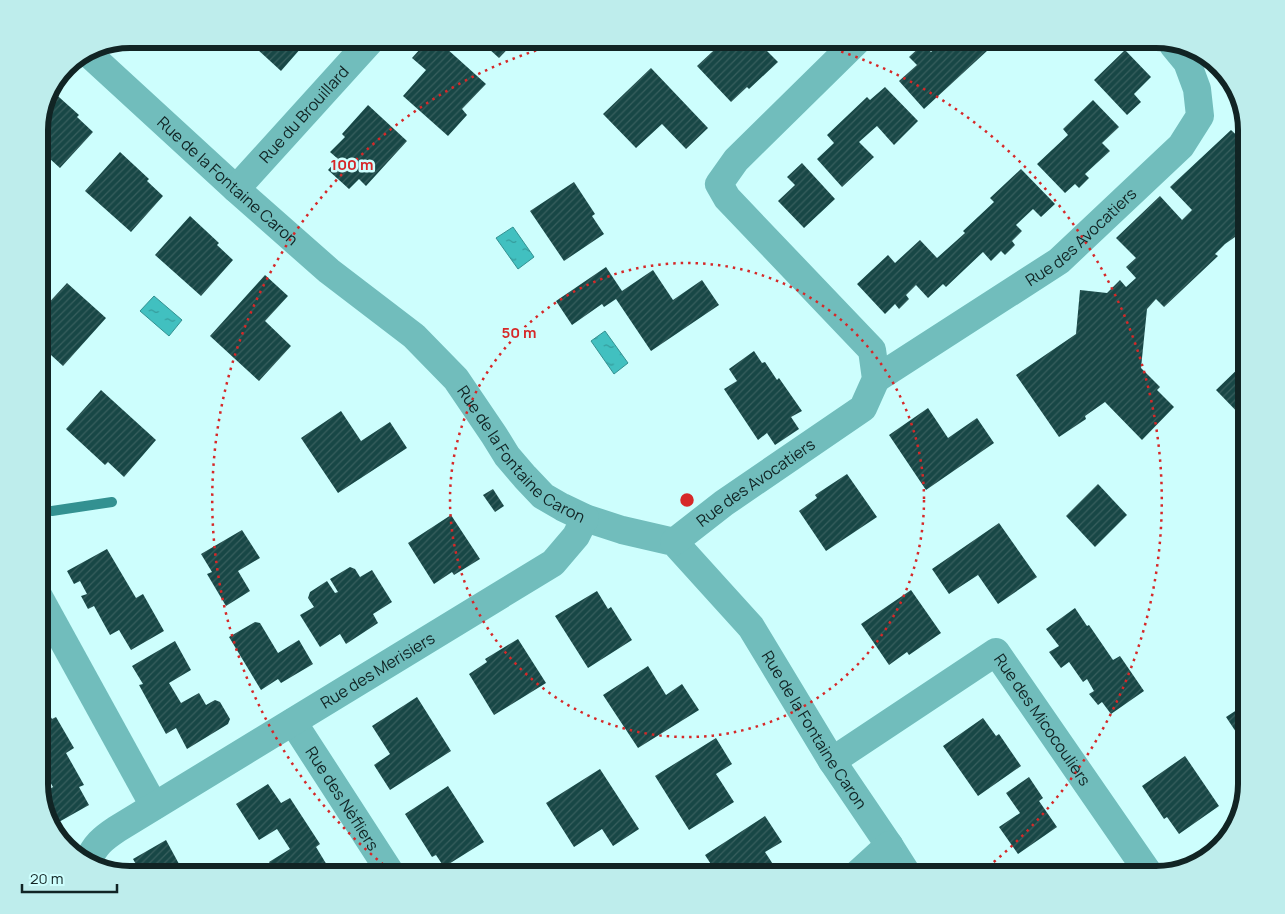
<svg xmlns="http://www.w3.org/2000/svg" width="1285" height="914" viewBox="0 0 1285 914" font-family="Manrope,sans-serif">
<style>
.water{fill:url(#water-ripples);stroke:#339191}
.lines{fill:none;stroke-linecap:round;stroke-linejoin:round}
.stream{stroke:#339191;stroke-width:10}
.building{fill:url(#building-hatch)}
.street{stroke:#71bdbc;stroke-width:28}
.ring{fill:none;stroke:#d62828;stroke-width:2.5;stroke-dasharray:2.5 5}
.labels{text-anchor:middle;stroke-width:5;stroke-linejoin:round;paint-order:stroke}
.street-label{font-size:16px;fill:#112424;stroke:#cdfefd}
.rim{fill:none;stroke:#112424;stroke-width:6}
.centre{fill:#d62828;stroke:#cdfefd;stroke-width:2.5}
.ring-label{font-size:15px;text-anchor:middle;font-weight:bold;fill:#d62828;stroke:#cdfefd;stroke-width:5;stroke-linejoin:round;paint-order:stroke}
</style>
<defs>
<pattern id="water-ripples" width="26" height="14" patternUnits="userSpaceOnUse" patternTransform="scale(1.25)"><rect width="26" height="14" fill="#41c0c0"/><path d="M2 4q2-2 4 0t4 0M15 11q2-2 4 0t4 0" fill="none" stroke="#359c9c"/></pattern>
<pattern id="building-hatch" width="6" height="6" patternUnits="userSpaceOnUse" patternTransform="scale(1.25)"><rect width="6" height="6" fill="#184746"/><path d="M-1 1l2-2M0 6l6-6M5 7l2-2" fill="none" stroke="#385f5e"/></pattern>
</defs>
<rect width="100%" height="100%" fill="#cdfefd"/>
<g class="water">
<polygon points="513,227 534,257 518,269 496,238"/>
<polygon points="154,296 182,320 169,336 140,311"/>
<polygon points="605,331 628,363 614,374 591,341"/>
</g>
<g class="lines">
<polyline class="stream" points="52,511 112,502"/>
</g>
<g class="building">
<polygon points="246,39 307,39 308,40 281,71"/>
<polygon points="429,39 436,39 486,84 462,109 467,115 448,136 403,96 426,70 412,58"/>
<polygon points="478,39 517,39 499,58"/>
<polygon points="726,39 755,39 778,62 749,89 747,87 731,102 697,66"/>
<polygon points="944,39 977,39 988,50 924,109 899,81 917,65 909,57 923,44 931,52"/>
<polygon points="1125,50 1151,77 1134,94 1141,102 1127,115 1094,80"/>
<polygon points="651,68 708,128 686,149 662,124 636,148 603,114"/>
<polygon points="885,87 918,121 894,145 877,126 859,142 874,157 842,187 817,159 834,143 827,135 867,97 870,100"/>
<polygon points="50,89 79,115 77,117 93,132 60,168 39,149 39,123 47,92"/>
<polygon points="1093,100 1119,127 1102,143 1110,151 1085,174 1089,178 1079,188 1075,184 1065,193 1037,164 1068,135 1063,129"/>
<polygon points="368,105 407,141 366,186 359,179 349,189 328,170 338,159 330,152 345,137 342,134"/>
<polygon points="1231,130 1246,144 1246,254 1235,237 1225,244 1215,254 1218,256 1164,307 1156,299 1147,309 1141,368 1160,387 1157,390 1174,407 1142,440 1105,402 1085,416 1086,419 1059,437 1016,375 1076,334 1080,290 1107,293 1120,280 1126,287 1136,278 1126,267 1136,258 1116,238 1160,196 1182,220 1192,210 1170,187"/>
<polygon points="120,152 149,179 147,181 163,196 131,232 85,191"/>
<polygon points="802,163 835,199 804,228 778,201 795,185 787,177"/>
<polygon points="1021,169 1055,204 1041,217 1033,209 1016,225 1022,231 1012,241 1015,245 1005,255 1001,251 991,261 983,252 946,287 943,284 928,298 916,285 906,295 909,299 899,309 895,304 885,314 857,284 888,255 895,263 920,240 937,258 965,233 963,231 994,202 990,198"/>
<polygon points="574,182 595,214 592,216 604,234 564,261 530,211"/>
<polygon points="190,216 219,243 217,245 233,260 201,296 155,255"/>
<polygon points="606,267 622,291 653,270 673,300 702,280 719,305 651,351 616,299 604,307 602,304 572,325 556,301"/>
<polygon points="265,275 288,296 265,321 291,346 259,381 210,336"/>
<polygon points="67,283 106,318 63,366 39,344 39,304 44,308"/>
<polygon points="754,351 762,363 765,362 777,380 779,378 802,411 791,417 799,429 775,445 767,433 758,440 724,389 737,381 729,369"/>
<polygon points="1246,361 1246,421 1216,390"/>
<polygon points="39,386 48,394 39,404"/>
<polygon points="101,390 156,440 124,477 108,462 105,465 66,429"/>
<polygon points="928,408 948,438 977,418 994,443 926,490 889,435"/>
<polygon points="341,411 361,441 390,422 407,448 338,493 301,438"/>
<polygon points="847,474 877,517 826,551 799,511 817,498 815,495"/>
<polygon points="1098,484 1127,515 1095,547 1066,516"/>
<polygon points="493,489 504,506 495,512 483,495"/>
<polygon points="451,515 480,559 454,575 452,572 434,584 408,543"/>
<polygon points="999,523 1037,577 998,604 978,575 949,594 932,569"/>
<polygon points="242,530 260,558 238,571 250,591 226,606 207,574 212,572 201,554"/>
<polygon points="107,549 136,598 143,594 164,631 131,650 119,630 110,635 94,606 88,609 81,596 87,594 80,581 74,584 67,571"/>
<polygon points="350,567 355,569 360,577 372,570 392,602 373,614 378,623 346,644 340,634 320,647 300,615 314,607 308,598 310,592 327,581 335,593 338,592 330,579"/>
<polygon points="911,590 941,633 909,655 907,652 889,665 861,624"/>
<polygon points="597,591 608,609 611,607 632,640 588,668 555,616"/>
<polygon points="1075,608 1087,626 1089,625 1113,660 1120,656 1144,691 1111,714 1102,702 1098,705 1089,694 1094,691 1087,679 1083,682 1069,662 1061,668 1049,652 1059,646 1046,629"/>
<polygon points="255,622 260,623 278,653 299,640 313,664 281,683 278,679 261,690 229,637"/>
<polygon points="518,639 546,683 494,715 469,674 487,662 485,659"/>
<polygon points="175,641 191,670 169,683 181,703 199,693 206,705 215,700 220,702 230,719 228,724 187,749 176,728 166,734 139,685 143,684 132,666"/>
<polygon points="648,666 666,695 682,684 699,710 638,748 603,695"/>
<polygon points="417,697 451,751 390,790 374,765 390,754 372,726"/>
<polygon points="41,701 52,719 56,717 74,748 66,753 84,785 79,787 89,805 50,827 48,825 40,795 53,787 41,766 50,761 39,743 39,702"/>
<polygon points="1246,704 1246,747 1226,717"/>
<polygon points="983,718 996,736 999,734 1021,766 978,796 943,746"/>
<polygon points="716,738 732,764 716,774 734,802 689,830 655,776"/>
<polygon points="1185,756 1219,806 1179,834 1167,817 1164,819 1142,786"/>
<polygon points="600,769 639,829 613,846 602,829 574,847 546,803"/>
<polygon points="1029,777 1043,798 1039,801 1057,827 1018,854 999,827 1020,813 1006,793"/>
<polygon points="268,784 281,803 290,798 320,844 316,847 333,875 277,875 269,862 290,849 277,829 259,840 236,804"/>
<polygon points="448,786 484,842 444,867 436,855 432,857 405,814"/>
<polygon points="765,816 782,842 765,852 780,875 718,875 705,855"/>
<polygon points="166,840 185,875 142,875 133,859"/>
</g>
<g class="lines">
<g class="street">
<path id="s1" d="M89,54L236,189L329,271L414,336L456,379L494,435L507,456L525,477L543,496L562,507L585,518L622,530L674,542L751,627L832,761L889,845L908,875"/>
<path id="s2" d="M236,189L372,39"/>
<path id="s3" d="M876,379L1059,261L1181,146L1200,116L1197,89L1187,62L1173,45"/>
<path id="s4" d="M674,542L724,503L863,408L876,379L872,350L727,198L719,184L736,160L859,39"/>
<polyline points="39,597 154,806"/>
<path id="s5" d="M293,722L392,875"/>
<path id="s6" d="M832,761L996,652L1150,875"/>
<path id="s7" d="M88,861C95,845 102,839 117,829L553,563L576,536L585,518"/>
<polyline points="856,875 889,845"/>
</g>
</g>
<g class="ring">
<circle cx="687" cy="500" r="237"/>
<path d="M395 874A474 474 0 0 1 576 39M798 39A474 474 0 0 1 979 874"/>
</g>
<g class="labels">
<g class="street-label">
<text dy="6" stroke="none"><textPath href="#s2" startOffset="101">Rue du Brouillard</textPath></text>
<text dy="6" stroke="none"><textPath href="#s1" startOffset="188">Rue de la Fontaine Caron</textPath></text>
<text dy="6" stroke="none"><textPath href="#s3" startOffset="250">Rue des Avocatiers</textPath></text>
<text dy="6" stroke="none"><textPath href="#s1" startOffset="592">Rue de la Fontaine Caron</textPath></text>
<text dy="6" stroke="none"><textPath href="#s4" startOffset="101">Rue des Avocatiers</textPath></text>
<text dy="6" stroke="none"><textPath href="#s7" startOffset="349">Rue des Merisiers</textPath></text>
<text dy="6" stroke="none"><textPath href="#s6" startOffset="279">Rue des Micocouliers</textPath></text>
<text dy="6" stroke="none"><textPath href="#s1" startOffset="1012">Rue de la Fontaine Caron</textPath></text>
<text dy="6" stroke="none"><textPath href="#s5" startOffset="91">Rue des Nèfliers</textPath></text>
</g>
</g>
<path d="M0 0H1285V914H0ZM130 48H1156A82 82 0 0 1 1238 130V784A82 82 0 0 1 1156 866H130A82 82 0 0 1 48 784V130A82 82 0 0 1 130 48Z" fill="#beedec" fill-rule="evenodd"/>
<path class="rim" d="M130 48H1156A82 82 0 0 1 1238 130V784A82 82 0 0 1 1156 866H130A82 82 0 0 1 48 784V130A82 82 0 0 1 130 48Z"/>
<circle cx="687" cy="500" r="8" class="centre"/>
<g class="ring-label">
<text x="352" y="170">100 m</text>
<text x="519" y="338">50 m</text>
</g>
<path d="M22 884v8h95v-8" fill="none" stroke="#112424" stroke-width="2.5"/>
<text x="30" y="884" font-size="15" fill="#112424" stroke="#cdfefd" stroke-width="4" paint-order="stroke">20 m</text>
</svg>
